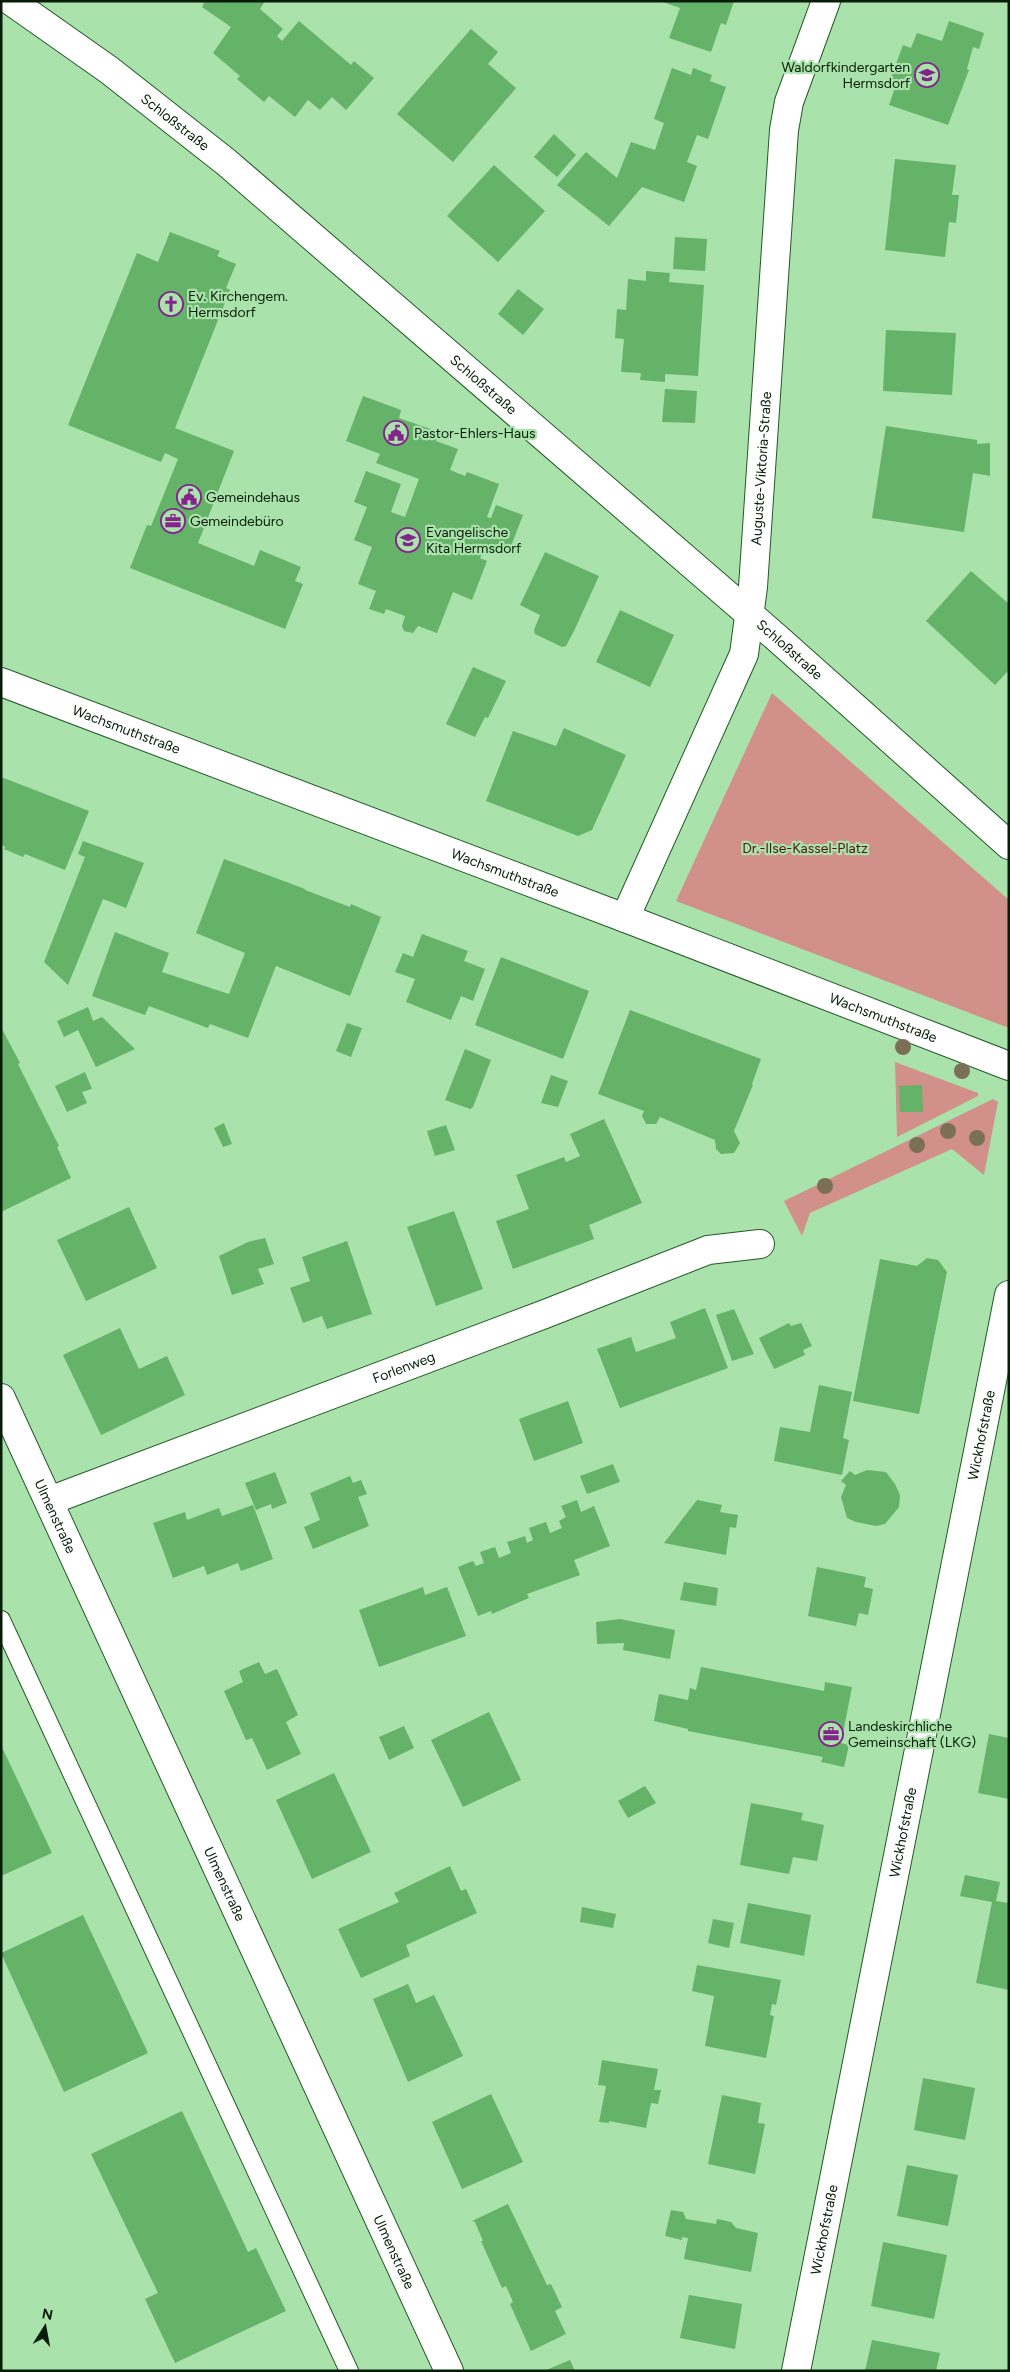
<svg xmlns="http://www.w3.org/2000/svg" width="1010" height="2372" viewBox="0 0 1010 2372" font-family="Figtree,sans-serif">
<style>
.green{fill:#d2908a}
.building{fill:#65b269}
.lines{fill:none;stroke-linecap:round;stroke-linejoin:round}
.lane-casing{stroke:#245928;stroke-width:20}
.street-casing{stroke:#245928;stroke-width:30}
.lane{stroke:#fff;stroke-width:18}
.street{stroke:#fff;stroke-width:28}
.tree{fill:#7b7057}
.labels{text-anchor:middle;stroke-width:4.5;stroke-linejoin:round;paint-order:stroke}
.poi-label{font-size:14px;fill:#071d08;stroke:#aae2ab;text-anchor:start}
.street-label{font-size:14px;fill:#071d08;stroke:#aae2ab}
.park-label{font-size:14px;fill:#541313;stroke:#aae2ab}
</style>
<rect width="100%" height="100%" fill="#aae2ab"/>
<g class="green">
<polygon points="772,693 1009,900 1009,1028 676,901"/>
<polygon points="895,1062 978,1093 978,1096 897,1137"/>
<polygon points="993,1099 998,1102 984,1175 952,1149 810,1213 802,1236 784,1201"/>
</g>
<g class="building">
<polygon points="202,1 265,1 260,9 283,29 277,36 282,41 299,21 351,65 354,61 374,78 346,110 332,97 320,110 308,100 295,117 269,96 264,102 237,79 240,76 213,53 231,27 202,7 204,3"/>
<polygon points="660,1 734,1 726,25 721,23 711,52 669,38 680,8"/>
<polygon points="949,21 984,33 979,49 973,47 967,69 969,70 948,125 889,105 895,88 888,86 903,45 911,48 917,33 942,41"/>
<polygon points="471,29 498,52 488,64 516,88 453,162 397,114"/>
<polygon points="672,68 691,75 693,68 712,75 710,81 726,87 708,139 697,135 687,162 697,166 684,202 642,187 609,226 557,185 586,152 617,178 631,142 655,150 664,123 654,119"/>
<polygon points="554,134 576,155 557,177 534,157"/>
<polygon points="895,159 956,165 952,195 959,195 956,223 949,222 945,257 885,250"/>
<polygon points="494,165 545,211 498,262 447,216"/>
<polygon points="170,232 220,251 217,256 236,264 226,288 230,290 175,428 234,451 198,543 254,566 260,550 301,567 295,581 303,584 285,629 130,568 147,525 151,526 178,459 165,453 161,462 68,425 137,253 158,262"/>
<polygon points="675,237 707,239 705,271 673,269"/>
<polygon points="646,271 670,273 669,282 704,285 698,376 665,374 665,382 640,380 641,373 621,372 624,339 615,338 617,309 626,310 628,279 646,281"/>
<polygon points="518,289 544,309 523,335 498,314"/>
<polygon points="886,330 956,333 952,395 883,391"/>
<polygon points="665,389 697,391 695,423 662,422"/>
<polygon points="363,396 401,410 399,418 439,432 436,441 458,449 450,470 465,476 467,472 499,484 487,517 491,518 496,505 523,515 508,554 485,546 480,558 487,561 472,600 453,592 437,633 418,626 413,633 404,631 402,626 405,616 386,609 384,614 369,609 376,591 358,584 372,547 354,540 367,507 354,502 366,471 401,484 391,512 405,517 419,479 376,463 380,454 346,441"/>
<polygon points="886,426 977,440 977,444 990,443 990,476 973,473 964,532 872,518"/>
<polygon points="545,552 599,576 574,631 566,646 562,647 535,634 534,630 540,615 520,605"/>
<polygon points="971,571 1009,604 1009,670 995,685 926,621"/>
<polygon points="620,610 674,635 650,687 596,662"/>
<polygon points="473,667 506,681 488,718 485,717 475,737 446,724"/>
<polygon points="564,728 626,755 592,830 578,836 486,801 513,731 556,746"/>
<polygon points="1,777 89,811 65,870 25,854 23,857 4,849 5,846 1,845"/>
<polygon points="83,841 144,863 126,908 103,899 68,985 44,962 85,857 78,854"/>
<polygon points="224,859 305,889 305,890 350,907 351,904 381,917 350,996 276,966 248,1038 210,1024 208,1028 149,1006 145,1015 92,996 115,932 169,953 162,972 229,994 245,953 196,933"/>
<polygon points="422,934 468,951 464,961 485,969 473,1001 461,996 451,1020 406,1002 415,979 395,972 403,953 413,957"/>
<polygon points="501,957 589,991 563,1059 475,1025"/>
<polygon points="88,1007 93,1021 102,1017 135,1049 96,1067 78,1030 64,1037 57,1021"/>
<polygon points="630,1010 761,1059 752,1084 753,1085 734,1131 740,1143 734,1153 721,1154 716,1149 715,1140 660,1117 656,1124 646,1124 642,1116 644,1111 598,1094"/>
<polygon points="347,1023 362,1028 351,1057 336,1051"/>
<polygon points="1,1027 20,1063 18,1064 59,1146 57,1147 71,1178 1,1212"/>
<polygon points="465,1049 491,1060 473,1107 470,1109 445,1100"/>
<polygon points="85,1072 92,1089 82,1092 87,1103 67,1112 55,1086"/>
<polygon points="551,1075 568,1081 558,1107 541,1103"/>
<polygon points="922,1085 923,1112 900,1112 899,1086"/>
<polygon points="604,1119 642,1203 589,1225 594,1239 513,1269 496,1221 529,1209 516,1175 564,1157 566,1162 580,1156 570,1134"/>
<polygon points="224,1123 232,1144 223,1147 214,1128"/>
<polygon points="446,1125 455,1150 435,1156 427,1131"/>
<polygon points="129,1207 157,1268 86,1301 57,1240"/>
<polygon points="454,1211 483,1289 436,1306 407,1227"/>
<polygon points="265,1238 274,1264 258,1269 264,1284 232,1295 219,1256 248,1242"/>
<polygon points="347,1241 372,1314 327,1329 322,1316 303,1323 290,1288 310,1281 302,1257"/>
<polygon points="927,1258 938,1260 947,1272 919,1414 853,1401 880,1259 917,1266"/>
<polygon points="705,1308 728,1368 620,1408 597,1349 631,1337 636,1352 676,1338 670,1322"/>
<polygon points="734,1309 754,1354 732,1361 716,1315"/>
<polygon points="789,1323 791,1326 801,1323 812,1346 803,1350 805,1355 774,1369 759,1338"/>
<polygon points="120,1328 139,1369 167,1356 185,1395 101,1435 63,1355"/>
<polygon points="819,1385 852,1392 843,1438 849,1440 842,1475 774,1461 780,1427 810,1432"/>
<polygon points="568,1401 583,1443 534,1461 519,1419"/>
<polygon points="613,1464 620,1482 587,1494 580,1476"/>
<polygon points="867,1470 886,1472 895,1484 900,1495 899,1507 885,1524 876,1526 856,1522 847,1518 841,1497 846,1485 841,1481 850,1471 855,1475"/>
<polygon points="275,1472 287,1503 272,1509 271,1504 256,1510 245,1483"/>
<polygon points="350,1476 353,1483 361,1480 367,1494 358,1497 369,1526 313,1549 304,1527 320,1520 310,1493"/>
<polygon points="577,1500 581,1512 594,1506 610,1546 574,1560 580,1575 527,1594 529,1598 492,1614 491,1611 478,1616 458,1567 473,1561 476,1566 484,1563 480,1552 495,1547 499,1558 511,1553 507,1542 525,1536 527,1543 533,1540 529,1528 546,1522 550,1533 562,1528 559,1521 566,1517 561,1506"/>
<polygon points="697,1500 722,1505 720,1512 738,1515 736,1528 730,1527 726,1555 664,1543"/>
<polygon points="253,1505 273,1559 241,1571 238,1563 207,1575 204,1566 173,1578 153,1523 185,1512 187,1520 219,1508 222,1516"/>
<polygon points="817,1567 866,1577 864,1587 873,1589 868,1615 859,1613 856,1626 808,1616"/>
<polygon points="684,1582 718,1588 716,1606 680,1600"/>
<polygon points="423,1587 425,1595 447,1587 466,1636 379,1667 359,1610"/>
<polygon points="620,1619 675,1630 670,1659 623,1650 624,1643 597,1644 596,1622"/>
<polygon points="259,1662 265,1674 277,1669 298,1715 286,1722 301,1754 267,1770 252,1738 246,1740 224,1691 243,1682 239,1671"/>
<polygon points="701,1667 824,1691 825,1682 852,1687 841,1743 849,1745 844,1767 821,1762 823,1757 688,1731 688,1729 654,1721 659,1694 688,1700 690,1688 696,1690"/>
<polygon points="489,1712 521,1780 463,1807 431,1740"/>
<polygon points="404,1726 414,1748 389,1760 379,1737"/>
<polygon points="989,1734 1009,1738 1009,1799 978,1793"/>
<polygon points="1,1745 52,1853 1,1876"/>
<polygon points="334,1773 371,1852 312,1879 276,1800"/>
<polygon points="645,1786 656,1803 628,1818 618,1801"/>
<polygon points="751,1803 803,1813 801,1820 824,1825 817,1861 793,1857 789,1874 740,1865"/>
<polygon points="450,1866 461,1891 466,1889 477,1913 406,1945 410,1956 361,1978 338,1929 399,1902 394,1893"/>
<polygon points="965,1875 1000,1882 996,1901 1009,1903 1009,1990 976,1983 992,1902 960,1896"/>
<polygon points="748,1903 811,1915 804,1956 740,1943"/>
<polygon points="582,1907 616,1914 613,1928 580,1922"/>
<polygon points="83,1915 148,2053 64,2092 1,1953"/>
<polygon points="713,1919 734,1923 729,1948 708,1943"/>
<polygon points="697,1965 781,1980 776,2005 772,2004 770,2015 774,2016 766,2058 705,2046 714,1996 692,1991"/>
<polygon points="408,1984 416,2003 434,1995 463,2056 408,2082 373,1999"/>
<polygon points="602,2060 658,2069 654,2090 661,2090 658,2104 651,2103 646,2128 609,2121 609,2123 599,2122 606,2086 598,2085"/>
<polygon points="923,2078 975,2088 965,2140 914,2130"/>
<polygon points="491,2094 523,2162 462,2189 432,2122"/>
<polygon points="722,2095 761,2103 758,2123 765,2124 755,2174 708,2164"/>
<polygon points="182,2111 248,2252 256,2248 286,2311 175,2363 145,2299 158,2293 91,2154"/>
<polygon points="907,2165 958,2175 948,2226 897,2216"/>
<polygon points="508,2204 547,2285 551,2284 562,2307 555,2311 566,2334 531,2351 510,2304 513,2302 506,2286 502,2288 481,2241 483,2241 475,2222 472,2221"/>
<polygon points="671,2210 683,2212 686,2219 716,2224 717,2219 731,2222 736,2228 758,2233 751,2272 684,2259 688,2238 682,2237 682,2240 665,2236"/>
<polygon points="883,2242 947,2255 934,2319 871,2306"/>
<polygon points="689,2295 742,2304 735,2349 680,2338"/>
<polygon points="872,2340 940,2353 936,2371 865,2371"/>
<polygon points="570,2360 575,2371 544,2371"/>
</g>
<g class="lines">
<defs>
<polyline id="lane" points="1,1620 349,2371"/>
<g id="street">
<path id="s1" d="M11,1L109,70L226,162L777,638L1009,845"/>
<path id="s2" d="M1,682L625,918L1009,1066"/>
<path id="s3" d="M625,918L744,654L753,587L784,130L789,102L826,1"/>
<path id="s4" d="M1,1398L449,2371"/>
<path id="s5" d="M49,1501L545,1314L708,1250L760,1244"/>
<path id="s6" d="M796,2371L1009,1295"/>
</g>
</defs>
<use href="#lane" class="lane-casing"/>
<use href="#street" class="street-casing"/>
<use href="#lane" class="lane"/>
<use href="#street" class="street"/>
</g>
<g class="tree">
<circle cx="903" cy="1047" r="8"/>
<circle cx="962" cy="1071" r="8"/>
<circle cx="948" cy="1131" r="8"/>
<circle cx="977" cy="1138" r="8"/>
<circle cx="917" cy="1145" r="8"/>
<circle cx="825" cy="1186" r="8"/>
</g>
<defs>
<symbol id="school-ring" viewBox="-11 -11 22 22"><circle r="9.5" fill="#aae2ab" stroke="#85238c" stroke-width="1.5"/><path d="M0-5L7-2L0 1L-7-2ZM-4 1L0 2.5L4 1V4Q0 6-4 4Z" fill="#85238c"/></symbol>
<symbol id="church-ring" viewBox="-11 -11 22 22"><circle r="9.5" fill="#aae2ab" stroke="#85238c" stroke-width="1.5"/><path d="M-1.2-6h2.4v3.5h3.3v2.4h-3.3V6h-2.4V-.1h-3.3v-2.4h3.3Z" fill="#85238c"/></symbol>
<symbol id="civic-ring" viewBox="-11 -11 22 22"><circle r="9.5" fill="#aae2ab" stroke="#85238c" stroke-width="1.5"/><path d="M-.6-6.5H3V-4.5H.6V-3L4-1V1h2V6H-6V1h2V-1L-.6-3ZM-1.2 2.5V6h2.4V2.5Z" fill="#85238c"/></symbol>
<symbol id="office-ring" viewBox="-11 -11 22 22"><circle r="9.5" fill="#aae2ab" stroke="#85238c" stroke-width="1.5"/><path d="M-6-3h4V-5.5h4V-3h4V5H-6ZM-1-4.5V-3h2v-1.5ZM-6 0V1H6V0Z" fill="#85238c"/></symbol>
</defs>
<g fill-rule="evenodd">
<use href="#school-ring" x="913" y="61" width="28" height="28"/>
<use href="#church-ring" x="157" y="290" width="28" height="28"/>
<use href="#civic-ring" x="382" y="419" width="28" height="28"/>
<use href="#civic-ring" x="175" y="483" width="28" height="28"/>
<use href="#office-ring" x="159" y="507" width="28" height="28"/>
<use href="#school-ring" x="394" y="526" width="28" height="28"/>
<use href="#office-ring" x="817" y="1720" width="28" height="28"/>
</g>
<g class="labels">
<g class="poi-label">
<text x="910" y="72" text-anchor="end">Waldorfkindergarten<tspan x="910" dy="16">Hermsdorf</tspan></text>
<text x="188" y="301">Ev. Kirchengem.<tspan x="188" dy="16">Hermsdorf</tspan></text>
<text x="414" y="438">Pastor-Ehlers-Haus</text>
<text x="206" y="502">Gemeindehaus</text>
<text x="190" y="526">Gemeindebüro</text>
<text x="426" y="537">Evangelische<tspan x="426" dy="16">Kita Hermsdorf</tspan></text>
<text x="848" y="1731">Landeskirchliche<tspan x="848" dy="16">Gemeinschaft (LKG)</tspan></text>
</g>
<g class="street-label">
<text dy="5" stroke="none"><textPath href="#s1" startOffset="204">Schloßstraße</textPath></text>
<text dy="5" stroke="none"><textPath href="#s1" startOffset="609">Schloßstraße</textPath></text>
<text dy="5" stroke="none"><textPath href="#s3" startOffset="476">Auguste-Viktoria-Straße</textPath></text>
<text dy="5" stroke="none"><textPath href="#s1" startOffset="1014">Schloßstraße</textPath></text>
<text dy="5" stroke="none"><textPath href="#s2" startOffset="134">Wachsmuthstraße</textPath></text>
<text dy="5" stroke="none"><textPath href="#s2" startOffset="539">Wachsmuthstraße</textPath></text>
<text dy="5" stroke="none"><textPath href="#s2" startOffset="944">Wachsmuthstraße</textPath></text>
<text dy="5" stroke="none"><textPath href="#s5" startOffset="379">Forlenweg</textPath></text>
<text dy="5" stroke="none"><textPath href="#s6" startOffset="954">Wickhofstraße</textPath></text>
<text dy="5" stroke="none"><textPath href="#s4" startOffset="130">Ulmenstraße</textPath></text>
<text dy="5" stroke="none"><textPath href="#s6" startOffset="549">Wickhofstraße</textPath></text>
<text dy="5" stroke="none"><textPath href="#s4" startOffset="535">Ulmenstraße</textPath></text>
<text dy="5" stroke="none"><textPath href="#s6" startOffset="144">Wickhofstraße</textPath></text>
<text dy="5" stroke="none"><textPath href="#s4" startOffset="940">Ulmenstraße</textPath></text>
</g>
<g class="park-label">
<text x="805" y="853">Dr.-Ilse-Kassel-Platz</text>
</g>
</g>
<rect width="1010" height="2372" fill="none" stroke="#071d08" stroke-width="5"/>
<g transform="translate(45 2327) rotate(11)" stroke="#aae2ab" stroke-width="4" paint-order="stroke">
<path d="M0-4L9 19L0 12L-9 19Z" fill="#071d08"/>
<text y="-8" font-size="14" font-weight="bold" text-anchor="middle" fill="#071d08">N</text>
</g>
</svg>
